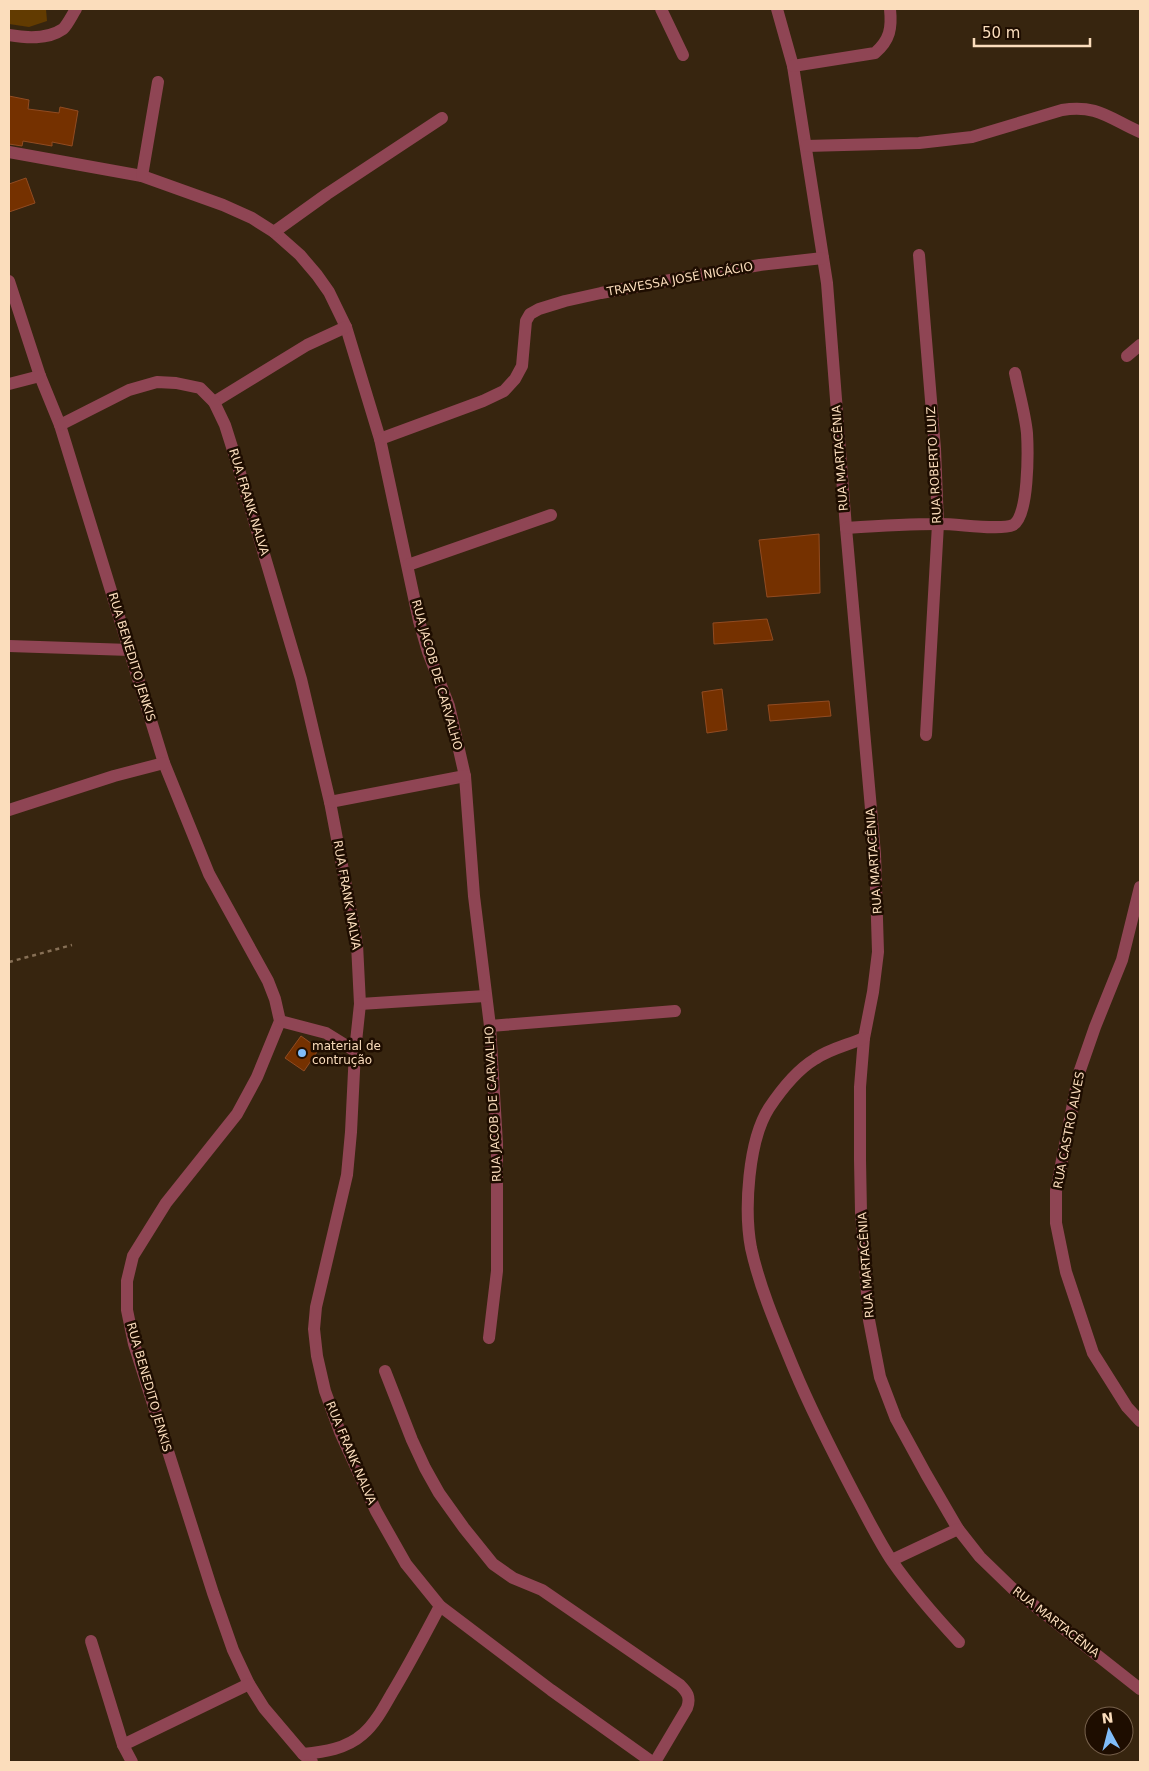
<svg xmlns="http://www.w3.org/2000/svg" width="1149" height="1771" viewBox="0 0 1149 1771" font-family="'DejaVu Sans',sans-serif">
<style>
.green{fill:#623b01}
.building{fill:#753100;stroke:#914b21}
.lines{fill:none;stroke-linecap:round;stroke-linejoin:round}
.path{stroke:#877056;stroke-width:2.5;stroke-dasharray:4 4;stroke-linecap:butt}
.minor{stroke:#8f4554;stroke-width:12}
.poi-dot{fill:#80bdfa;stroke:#1e0d00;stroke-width:2}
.labels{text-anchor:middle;stroke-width:5;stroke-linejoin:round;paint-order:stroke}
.street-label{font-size:12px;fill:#fbddbc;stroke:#1e0d00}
.poi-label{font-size:12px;fill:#fbddbc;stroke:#1e0d00;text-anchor:start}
</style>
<rect width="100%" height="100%" fill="#37250f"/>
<polygon class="green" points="9,9 46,9 47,21 29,27 9,24"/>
<g class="building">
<polygon points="9,96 29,100 28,109 59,113 60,107 78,111 72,146 52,142 52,146 23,141 22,146 9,144"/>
<polygon points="26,178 35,203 9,212 9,184"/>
<polygon points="819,534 820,593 767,597 759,540"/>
<polygon points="767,619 773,640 714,644 713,623"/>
<polygon points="722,689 727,730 707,733 702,692"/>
<polygon points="829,701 831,716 770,721 768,705"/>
<polygon points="301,1036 319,1049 304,1071 285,1058"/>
</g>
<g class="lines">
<polyline class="path" points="9,962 72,945"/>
<g class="minor">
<polyline points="661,9 683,55"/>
<polyline points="777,9 793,66 827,283 846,528 875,854 878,952 873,992 864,1038 860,1087 860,1160 861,1212 869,1320 880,1377 896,1419 926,1474 958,1529 980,1557 1012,1588 1140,1689"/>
<path d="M9,35C26,38 47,40 63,29C68,24 72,15 76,9"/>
<path d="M793,66L875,53C890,40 892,28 890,9"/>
<path d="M806,146L919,143L972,137L1062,110C1097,104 1110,119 1140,132"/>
<polyline points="9,152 142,176 223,205 252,218 274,232 300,255 317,275 329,292 346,327 380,439 419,621 428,652 449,706 465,776 474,896 490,1026 497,1144 497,1271 489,1338"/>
<polyline points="142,176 158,82"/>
<polyline points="274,232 327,194 442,118"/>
<polyline points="919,255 935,449 938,524 926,735"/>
<polyline points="9,281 40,376 60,425 164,763 209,874 268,981 275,999 280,1021 257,1077 237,1114 166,1203 133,1256 127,1281 127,1310 134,1344 213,1593 233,1650 249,1684 264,1708 303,1754 312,1762"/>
<polyline points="1127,356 1140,345"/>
<polyline points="9,384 40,376"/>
<polyline points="214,402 307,345 346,327"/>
<polyline points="60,425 129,390 157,382 176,383 200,388 214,402 225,425 237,463 301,679 330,802 357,944 360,1004 355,1051 351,1132 347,1175 316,1307 314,1329 317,1356 325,1391 340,1432 376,1511 406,1564 440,1606 551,1690 652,1762"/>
<polyline points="380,439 483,401 504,391 515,379 522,366 526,321 530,314 539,309 565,301 601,293 676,279 760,265 823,258"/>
<path d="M846,528C876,526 907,524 937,524C954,523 999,531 1013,525C1029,517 1028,450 1027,433C1025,413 1019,393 1015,373"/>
<polyline points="408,565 551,515"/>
<polyline points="9,646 130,650"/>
<polyline points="330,802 465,776"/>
<polyline points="9,810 114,776 164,763"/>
<polyline points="1140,887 1122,960 1095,1027 1079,1073 1056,1191 1056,1223 1066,1272 1093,1353 1127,1407 1140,1421"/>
<polyline points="360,1004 485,996"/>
<polyline points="280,1021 326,1033 355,1051"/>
<polyline points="490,1026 675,1011"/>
<path d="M864,1038C848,1045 829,1049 815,1059C797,1070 781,1090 769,1108C748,1141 744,1210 751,1248C760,1289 778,1330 794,1369C812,1412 833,1453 855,1495C867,1517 878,1540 892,1561C912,1590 935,1616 959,1642"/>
<path d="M385,1371L412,1440L425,1468L439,1493L464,1528L493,1564L513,1578L542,1590L680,1685C687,1692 691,1697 687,1708L655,1762"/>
<polyline points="892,1560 958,1529"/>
<polyline points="91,1641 123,1745 132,1762"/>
<polyline points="123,1745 249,1684"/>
<path d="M303,1754C324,1752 346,1749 363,1734C375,1724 384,1707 392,1693C409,1665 424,1636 440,1606"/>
</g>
</g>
<circle class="poi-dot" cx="302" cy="1053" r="5"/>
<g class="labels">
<g class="street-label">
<text transform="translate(680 279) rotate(-10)" y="4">TRAVESSA JOSÉ NICÁCIO</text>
<text transform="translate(840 458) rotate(-94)" y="4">RUA MARTACÊNIA</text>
<text transform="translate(934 465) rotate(-93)" y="4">RUA ROBERTO LUIZ</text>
<text transform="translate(249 502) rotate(73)" y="4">RUA FRANK NALVA</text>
<text transform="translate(132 657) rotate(73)" y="4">RUA BENEDITO JENKIS</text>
<text transform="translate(437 675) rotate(74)" y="4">RUA JACOB DE CARVALHO</text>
<text transform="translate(874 861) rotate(-94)" y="4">RUA MARTACÊNIA</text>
<text transform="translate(347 895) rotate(80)" y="4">RUA FRANK NALVA</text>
<text transform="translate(493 1104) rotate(-93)" y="4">RUA JACOB DE CARVALHO</text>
<text transform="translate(1069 1130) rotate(-79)" y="4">RUA CASTRO ALVES</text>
<text transform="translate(866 1265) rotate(-94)" y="4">RUA MARTACÊNIA</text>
<text transform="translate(149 1387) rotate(74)" y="4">RUA BENEDITO JENKIS</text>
<text transform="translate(351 1453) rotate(67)" y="4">RUA FRANK NALVA</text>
<text transform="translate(1056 1622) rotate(38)" y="4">RUA MARTACÊNIA</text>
</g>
<g class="poi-label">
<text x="312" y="1050">material de<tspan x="312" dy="14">contrução</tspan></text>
</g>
</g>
<rect width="1149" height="1771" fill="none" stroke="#fbddbc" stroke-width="20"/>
<g transform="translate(1109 1731) rotate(353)"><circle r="24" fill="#1e0d00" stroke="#76604b"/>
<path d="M0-4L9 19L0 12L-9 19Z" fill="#80bdfa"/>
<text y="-8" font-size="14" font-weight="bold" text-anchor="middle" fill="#fbddbc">N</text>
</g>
<path d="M974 38v8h116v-8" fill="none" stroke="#fbddbc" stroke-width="2.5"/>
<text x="982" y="38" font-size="15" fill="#fbddbc" stroke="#1e0d00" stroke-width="4" paint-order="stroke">50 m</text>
</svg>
